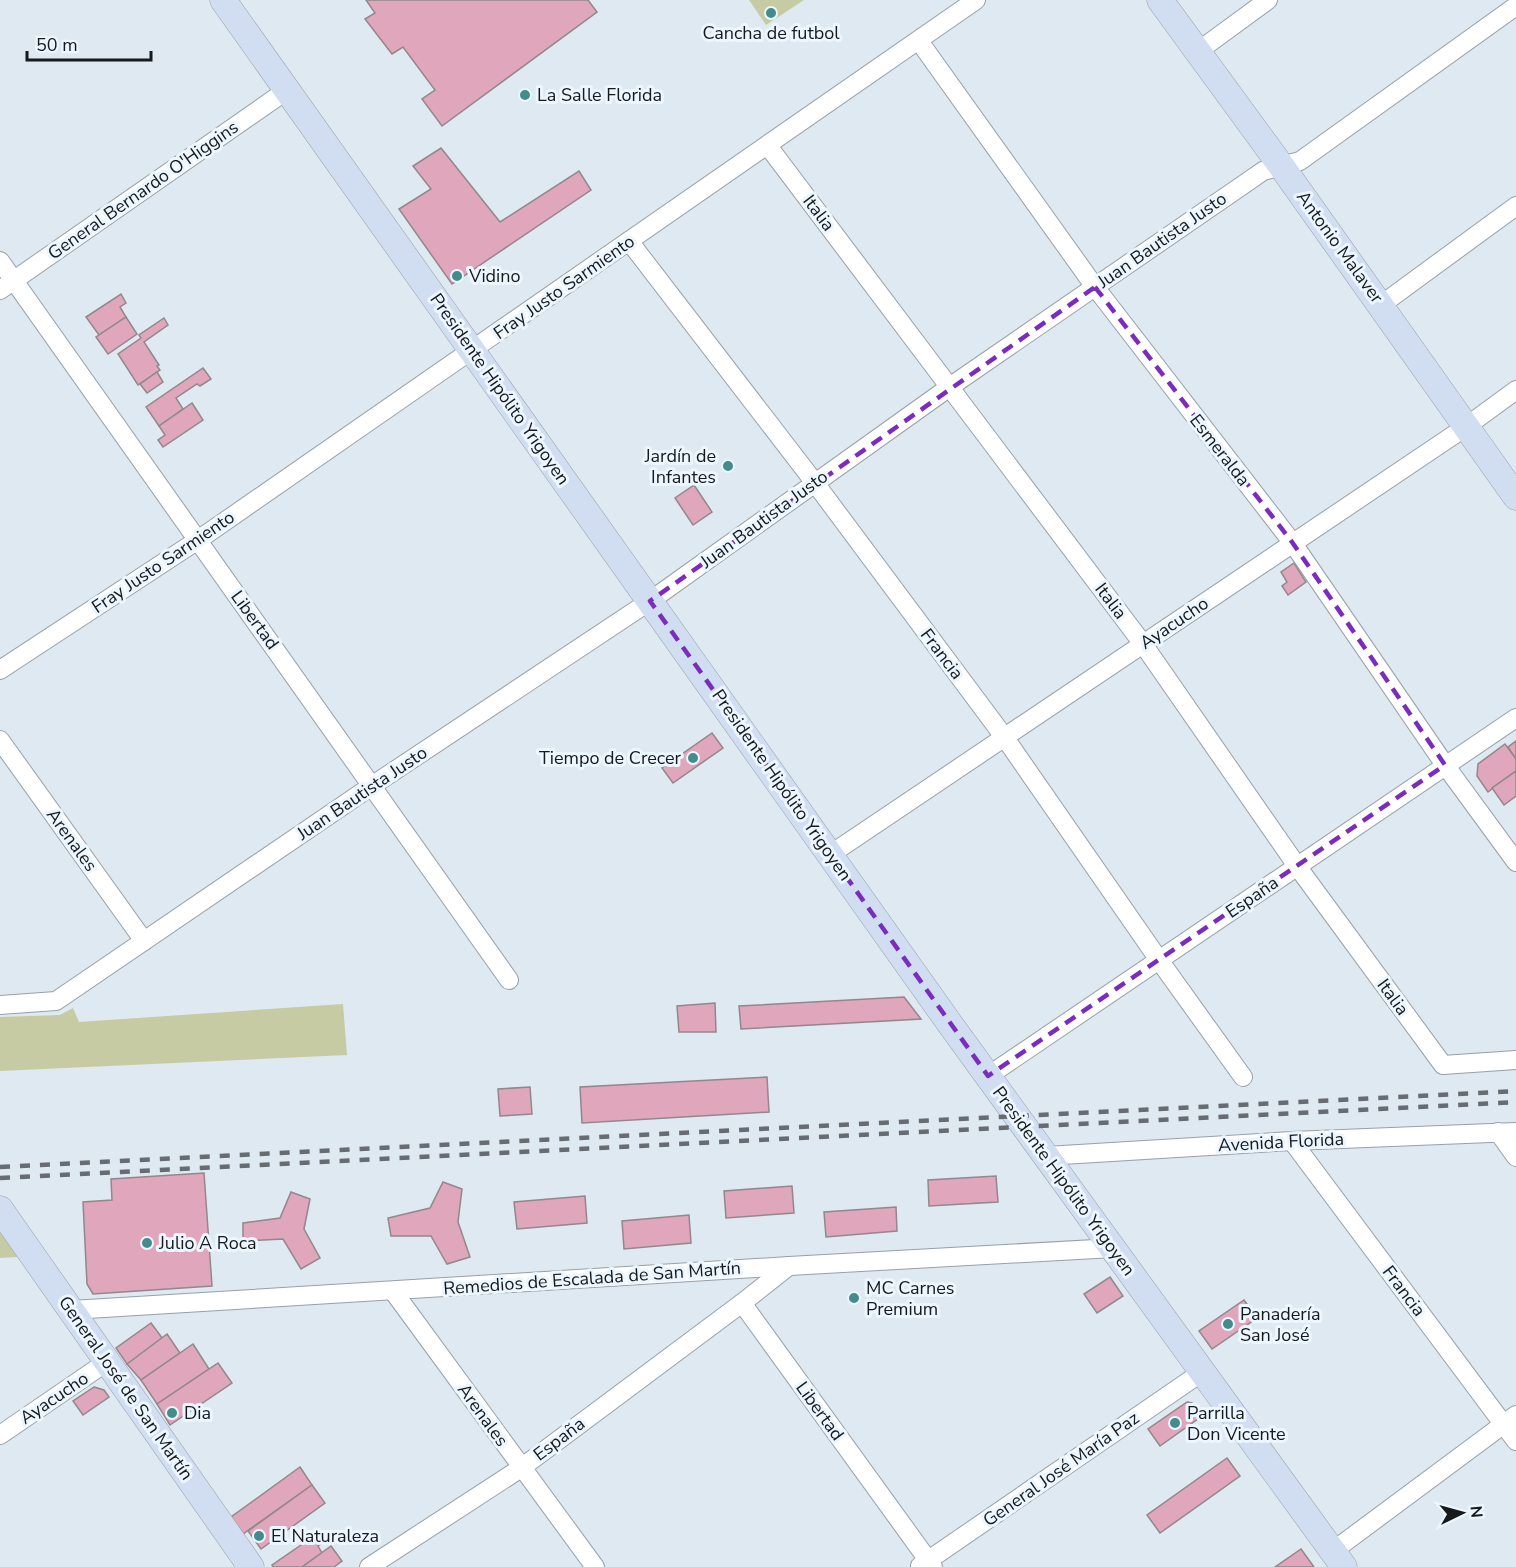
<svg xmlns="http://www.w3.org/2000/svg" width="1516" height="1567" viewBox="0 0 1516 1567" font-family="'Nunito Sans',sans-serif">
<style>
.green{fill:#c6cba4}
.building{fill:#dfa6bc;stroke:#93878b;stroke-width:1.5}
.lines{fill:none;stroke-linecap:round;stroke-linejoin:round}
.street-casing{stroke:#97a0a8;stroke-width:20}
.secondary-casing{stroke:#97a0a8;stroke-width:27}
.street{stroke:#fff;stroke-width:18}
.secondary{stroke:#d1ddf1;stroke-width:26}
.rail{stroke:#666c71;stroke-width:4.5;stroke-dasharray:10 10;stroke-linecap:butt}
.marked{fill:none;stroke:#7b2cbf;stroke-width:4.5;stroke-dasharray:12 8;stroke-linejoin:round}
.poi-dot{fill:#448c8b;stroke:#ecf6ff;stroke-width:2}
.labels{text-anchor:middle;stroke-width:6;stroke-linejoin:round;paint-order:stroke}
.poi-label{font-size:18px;fill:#171a1d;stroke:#ecf6ff;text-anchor:start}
.street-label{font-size:18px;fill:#171a1d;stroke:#ecf6ff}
</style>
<rect width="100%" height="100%" fill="#dfe9f1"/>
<g class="green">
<polygon points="749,0 804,0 766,25"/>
<polygon points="343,1004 347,1055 0,1071 0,1017 60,1015 73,1008 79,1022"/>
<polygon points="0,1209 34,1256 0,1258"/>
</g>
<g class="building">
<polygon points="366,0 588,0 597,12 442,126 422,99 435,90 403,47 392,54 365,19 375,13"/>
<polygon points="441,148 500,222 579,171 591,190 452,284 399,209 431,189 413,166"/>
<polygon points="121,294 126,303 120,307 126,317 99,335 86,317"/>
<polygon points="126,317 137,334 108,354 96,337"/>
<polygon points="164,318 168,325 144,342 159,365 157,366 160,370 138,385 118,354 141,338 139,335"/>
<polygon points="203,368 211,379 200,386 197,384 176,398 183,409 159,426 146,407"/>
<polygon points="157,372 163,382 147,393 140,384"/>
<polygon points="192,403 203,420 163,447 158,440 165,435 159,426"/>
<polygon points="694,485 712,512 693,525 675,498"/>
<polygon points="1294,563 1306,582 1288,595 1282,586 1287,582 1281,572"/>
<polygon points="712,733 723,748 673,783 662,768"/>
<polygon points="1516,741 1516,759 1508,747"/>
<polygon points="1505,744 1516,759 1516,771 1488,792 1477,776 1478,764"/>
<polygon points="1516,771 1516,796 1504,805 1492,788"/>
<polygon points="904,997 921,1019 741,1029 739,1006"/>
<polygon points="715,1003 716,1032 679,1032 677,1006"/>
<polygon points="767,1077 769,1112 582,1123 580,1087"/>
<polygon points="530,1087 532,1114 500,1116 498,1089"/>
<polygon points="204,1173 212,1286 93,1294 87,1284 83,1202 112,1200 111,1179"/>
<polygon points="996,1176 998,1202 929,1206 928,1180"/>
<polygon points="443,1182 462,1189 458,1222 470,1257 447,1264 431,1236 391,1236 388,1218 430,1208"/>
<polygon points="792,1186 794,1213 726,1218 724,1191"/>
<polygon points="291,1192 310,1199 304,1229 320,1258 301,1269 283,1239 243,1241 243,1223 280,1218"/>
<polygon points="585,1196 587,1223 517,1229 514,1202"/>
<polygon points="896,1207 897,1231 826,1237 824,1212"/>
<polygon points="689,1215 691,1243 624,1249 622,1221"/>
<polygon points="1110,1277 1123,1296 1097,1313 1084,1294"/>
<polygon points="1244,1300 1257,1318 1212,1349 1199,1331"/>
<polygon points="151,1323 163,1339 127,1364 116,1348"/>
<polygon points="167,1334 180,1353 141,1380 127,1364"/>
<polygon points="193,1344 209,1369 157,1404 141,1380"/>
<polygon points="218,1363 232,1383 170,1425 157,1404"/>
<polygon points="94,1387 104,1390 109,1397 83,1415 73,1401"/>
<polygon points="1187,1402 1192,1403 1202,1416 1160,1446 1148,1429"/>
<polygon points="1227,1458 1240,1476 1160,1533 1147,1515"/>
<polygon points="300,1467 312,1485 243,1534 231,1517"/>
<polygon points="312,1485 325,1503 261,1549 248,1531"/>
<polygon points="320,1532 326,1540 318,1546 322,1553 302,1567 273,1567 272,1565"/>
<polygon points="331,1546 342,1561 334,1567 302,1567"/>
<polygon points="1301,1549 1314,1567 1275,1567"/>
</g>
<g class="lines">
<defs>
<g id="street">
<polyline points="919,41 1095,287 1292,542 1445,765 1516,862"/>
<polyline points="1197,52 1268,0"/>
<polyline points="768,146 1143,644 1297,866 1443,1065 1516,1060"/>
<polyline points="629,241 815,483 1005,738 1159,960 1243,1077"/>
<polyline points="0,261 509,980"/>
<polyline points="0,290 287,90"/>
<polyline points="1381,305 1516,206"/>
<polyline points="0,670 198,540 976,0"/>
<polyline points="0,740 144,941"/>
<polyline points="831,854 1467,426 1516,390"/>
<polyline points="0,1005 56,1001 373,785 650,601 951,386 1253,178 1263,171 1300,161 1516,6"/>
<polyline points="988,1076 1516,718"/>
<polyline points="1498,1132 1516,1157"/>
<polyline points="1292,1141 1516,1441"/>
<polyline points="1046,1156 1292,1141 1516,1132"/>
<polyline points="789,1266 742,1303 933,1567"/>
<polyline points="393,1291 595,1567"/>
<polyline points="71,1310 789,1266 1113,1248"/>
<polyline points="0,1435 108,1361"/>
<polyline points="1333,1551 1516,1415"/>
<polyline points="920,1566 1202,1372"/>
<polyline points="369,1567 521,1468 742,1303"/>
</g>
<g id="secondary">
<polyline points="223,0 950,1024 1344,1567"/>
<polyline points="1160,0 1282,167 1516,497"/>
<polyline points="0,1209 251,1567"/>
</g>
</defs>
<use href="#street" class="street-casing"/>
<use href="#secondary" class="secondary-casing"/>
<use href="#street" class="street"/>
<use href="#secondary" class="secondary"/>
<g class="rail">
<polyline points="0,1167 1516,1091"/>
<polyline points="0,1178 1516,1102"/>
</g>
</g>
<path class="marked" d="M1095,287L1292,542L1445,765L988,1076L650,601Z"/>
<g class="poi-dot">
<circle cx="771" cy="13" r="6"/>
<circle cx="525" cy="95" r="6"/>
<circle cx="457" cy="276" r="6"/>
<circle cx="728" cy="466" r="6"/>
<circle cx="693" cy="758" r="6"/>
<circle cx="147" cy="1243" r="6"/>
<circle cx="854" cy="1298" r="6"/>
<circle cx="1228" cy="1324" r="6"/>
<circle cx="172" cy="1413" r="6"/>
<circle cx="1175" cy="1423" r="6"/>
<circle cx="259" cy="1536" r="6"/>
</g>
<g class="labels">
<g class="poi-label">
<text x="771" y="39" text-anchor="middle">Cancha de futbol</text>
<text x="537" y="101">La Salle Florida</text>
<text x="469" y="282">Vidino</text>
<text x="716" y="462" text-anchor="end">Jardín de<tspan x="716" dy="21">Infantes</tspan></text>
<text x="681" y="764" text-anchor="end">Tiempo de Crecer</text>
<text x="159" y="1249">Julio A Roca</text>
<text x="866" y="1294">MC Carnes<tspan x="866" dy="21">Premium</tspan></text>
<text x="1240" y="1320">Panadería<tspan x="1240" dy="21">San José</tspan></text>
<text x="184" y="1419">Dia</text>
<text x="1187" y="1419">Parrilla<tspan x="1187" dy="21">Don Vicente</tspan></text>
<text x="271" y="1542">El Naturaleza</text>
</g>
<g class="street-label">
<text transform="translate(143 190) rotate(-35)" y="6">General Bernardo O'Higgins</text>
<text transform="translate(819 213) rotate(53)" y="6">Italia</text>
<text transform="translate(1162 240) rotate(-35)" y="6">Juan Bautista Justo</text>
<text transform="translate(1340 247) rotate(54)" y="6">Antonio Malaver</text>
<text transform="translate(564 287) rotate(-35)" y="6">Fray Justo Sarmiento</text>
<text transform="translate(500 389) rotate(55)" y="6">Presidente Hipólito Yrigoyen</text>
<text transform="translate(1220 450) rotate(52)" y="6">Esmeralda</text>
<text transform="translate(764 519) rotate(-36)" y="6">Juan Bautista Justo</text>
<text transform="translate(163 562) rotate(-34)" y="6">Fray Justo Sarmiento</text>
<text transform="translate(1111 601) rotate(53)" y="6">Italia</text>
<text transform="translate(255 620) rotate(54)" y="6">Libertad</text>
<text transform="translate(1174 623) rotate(-34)" y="6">Ayacucho</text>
<text transform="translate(942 654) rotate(53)" y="6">Francia</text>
<text transform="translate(782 785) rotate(55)" y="6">Presidente Hipólito Yrigoyen</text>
<text transform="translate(362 793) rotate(-34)" y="6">Juan Bautista Justo</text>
<text transform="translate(72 840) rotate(54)" y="6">Arenales</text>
<text transform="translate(1252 897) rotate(-34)" y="6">España</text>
<text transform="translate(1393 997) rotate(54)" y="6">Italia</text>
<text transform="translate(1281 1142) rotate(-3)" y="6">Avenida Florida</text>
<text transform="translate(1064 1181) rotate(54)" y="6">Presidente Hipólito Yrigoyen</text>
<text transform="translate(592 1278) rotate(-4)" y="6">Remedios de Escalada de San Martín</text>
<text transform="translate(1404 1291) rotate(53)" y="6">Francia</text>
<text transform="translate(126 1388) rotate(55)" y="6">General José de San Martín</text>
<text transform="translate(54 1398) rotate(-34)" y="6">Ayacucho</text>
<text transform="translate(820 1411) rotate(54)" y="6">Libertad</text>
<text transform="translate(483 1415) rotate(54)" y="6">Arenales</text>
<text transform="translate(559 1439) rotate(-37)" y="6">España</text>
<text transform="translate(1061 1469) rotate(-35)" y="6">General José María Paz</text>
</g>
</g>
<g transform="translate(1462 1513) rotate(85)" stroke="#ecf6ff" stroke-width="4.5" paint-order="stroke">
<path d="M0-4.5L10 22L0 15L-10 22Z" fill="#171a1d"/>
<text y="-9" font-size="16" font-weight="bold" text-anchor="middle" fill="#171a1d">N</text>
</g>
<path d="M27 51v9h124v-9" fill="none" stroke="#171a1d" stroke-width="3"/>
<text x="36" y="51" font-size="18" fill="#171a1d" stroke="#ecf6ff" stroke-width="4.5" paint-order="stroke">50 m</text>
</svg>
